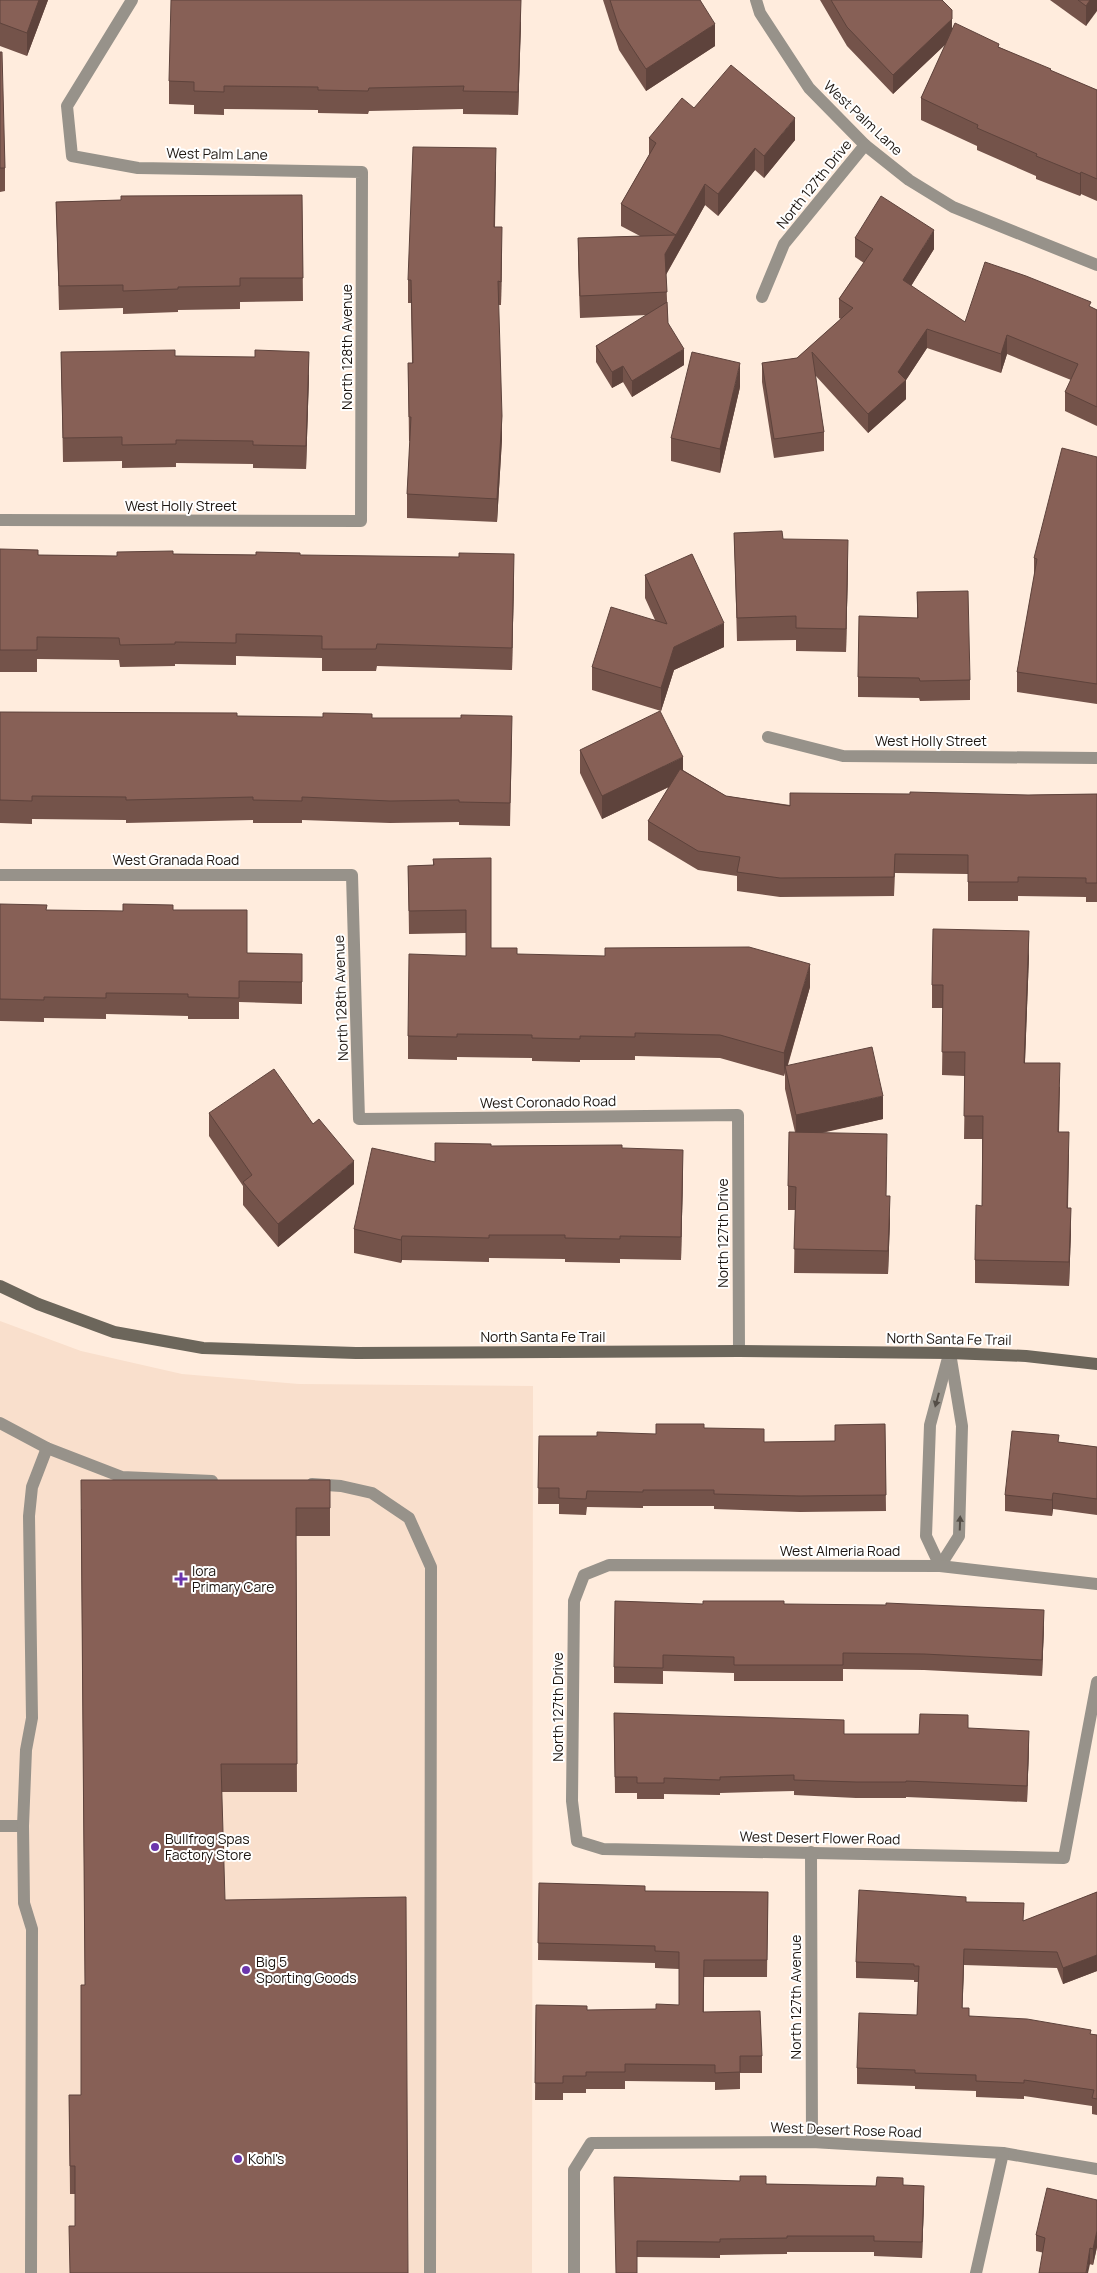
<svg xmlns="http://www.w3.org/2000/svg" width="1097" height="2273" viewBox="0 0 1097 2273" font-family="Manrope,sans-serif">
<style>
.built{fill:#f9dfcc}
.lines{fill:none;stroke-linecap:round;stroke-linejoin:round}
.lane{stroke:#97928a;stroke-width:12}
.street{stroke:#97928a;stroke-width:12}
.secondary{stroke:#6c665b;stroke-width:12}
.wall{fill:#74534a}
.shaded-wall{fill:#5e433c}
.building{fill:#876056;stroke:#5e433c}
.oneway{fill:#544e47}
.poi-dot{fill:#6b35ac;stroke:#fff;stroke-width:2}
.labels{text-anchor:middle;stroke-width:4;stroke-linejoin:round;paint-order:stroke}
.street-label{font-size:14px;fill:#1d1611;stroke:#fff}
.poi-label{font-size:14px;fill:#1d1611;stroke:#fff;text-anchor:start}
</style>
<rect width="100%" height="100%" fill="#ffecdd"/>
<polygon class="built" points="0,1321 81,1351 182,1374 299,1384 533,1386 532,2273 0,2273"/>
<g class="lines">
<g class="lane">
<polyline points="0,1423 47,1448 122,1477 212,1481"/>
<polyline points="312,1484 341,1486 372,1493 409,1518 431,1567 430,2273"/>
<polyline points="0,1826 23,1826"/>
<polyline points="31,2273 32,1929 24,1903 23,1826 26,1750 32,1718 29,1516 32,1487 47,1448"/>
</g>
<g class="street">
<polyline points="756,0 760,13 809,88 865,145 909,180 953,207 1097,265"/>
<polyline points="762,297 784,244 865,145"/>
<polyline points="0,520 361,521 362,172 138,168 72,156 67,106 132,0"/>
<polyline points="768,737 843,756 1097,758"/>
<polyline points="0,875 352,875 359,1119 738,1115 739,1351"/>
<polyline points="940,1566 959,1536 962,1426 950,1353"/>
<polyline points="940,1566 926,1536 930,1425 948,1358"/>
<polyline points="1097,1584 940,1566 609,1565 584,1575 574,1601 572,1801 577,1841 603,1849 1064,1858 1097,1682"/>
<polyline points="811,1852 812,2142"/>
<polyline points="574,2273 574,2170 591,2143 812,2142 1003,2153 1097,2169"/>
<polyline points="976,2273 1003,2153"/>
</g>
<polyline class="secondary" points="0,1286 38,1304 114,1332 203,1348 356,1353 739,1351 950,1353 1026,1356 1097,1364"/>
</g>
<g class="wall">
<polygon points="0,0 48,0 27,56 0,46"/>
<polygon points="603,0 700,0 715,46 646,91 619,50"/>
<polygon points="820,0 942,0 952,31 999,47 1051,71 1097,90 1097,201 1081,194 1080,196 1036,179 1036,176 977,150 977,146 921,120 921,98 946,44 893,94 847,46"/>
<polygon points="1050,0 1097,0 1086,26"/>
<polygon points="521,22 518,115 463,114 463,109 369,111 368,114 318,113 318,110 224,109 224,115 194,114 194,105 169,104 169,81"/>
<polygon points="0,52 5,168 5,191 0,192"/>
<polygon points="694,108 795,140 764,178 755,170 718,216 705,205 666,275 668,323 684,365 632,397 623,382 612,388 596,362 596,346 647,315 580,318 578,260 578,238 640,236 621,226 621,204 649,155 649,138"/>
<polygon points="496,171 495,227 502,251 501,305 498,305 502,439 497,522 407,518 407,494 410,441 409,441 408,363 412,363 411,303 408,303 408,280"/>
<polygon points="302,195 303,301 240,302 240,309 178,310 178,312 123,314 123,308 59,310 56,202"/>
<polygon points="855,238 934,249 911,286 965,322 1091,307 1097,310 1097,426 1065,411 1065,392 1071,380 1007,354 1001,373 927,348 906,380 906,399 868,433 815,375 824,432 824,451 774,458 762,382 762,363 797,358 841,319 839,318 839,299 864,263 855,257"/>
<polygon points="61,352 175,356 309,375 306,469 253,468 253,464 176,463 176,467 122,468 122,461 63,462"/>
<polygon points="740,387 720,473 671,461 671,438"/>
<polygon points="1097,457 1097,704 1017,692 1017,672 1034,578 1034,558"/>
<polygon points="734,533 783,539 848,564 846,652 796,651 796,640 737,641"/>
<polygon points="0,549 38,555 117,556 173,554 300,555 514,576 512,670 377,666 376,671 322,671 322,658 236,656 236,665 175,664 175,666 120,667 119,660 37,659 37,672 0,672"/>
<polygon points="645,575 724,647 674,670 661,711 592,690 592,667 655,620 645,598"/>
<polygon points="917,592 970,680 970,700 920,701 919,698 858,697 858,677 917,618"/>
<polygon points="0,712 237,716 372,718 512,739 510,826 459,825 459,822 390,823 302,820 302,823 253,823 253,820 126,823 126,820 32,819 32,824 0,823"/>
<polygon points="580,750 683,770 726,796 790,805 1028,795 1097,794 1097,902 1086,902 1086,897 1018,896 1018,901 968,901 968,874 895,873 894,896 780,897 737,891 737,876 698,870 648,840 648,821 669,787 602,819 580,773"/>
<polygon points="433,859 491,948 517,954 810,987 788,1065 883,1119 822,1133 887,1157 886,1196 890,1220 888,1274 794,1273 795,1210 788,1210 788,1186 795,1132 785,1089 785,1073 784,1076 720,1058 635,1056 635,1060 580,1060 580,1062 532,1061 532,1058 457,1057 457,1060 408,1059 408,1036 466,956 466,933 409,934 408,866 433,865"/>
<polygon points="0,904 47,910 123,911 173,910 247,953 302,954 302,1004 239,1002 239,1019 188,1019 188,1016 106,1014 106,1019 44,1018 44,1022 0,1021"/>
<polygon points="1029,955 1025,1063 1060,1087 1059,1132 1069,1155 1068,1208 1071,1231 1069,1286 975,1283 975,1260 982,1206 982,1139 964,1139 965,1076 942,1075 943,1008 932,1008 932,985"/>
<polygon points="209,1113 354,1184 278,1247 243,1205 243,1186 209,1136"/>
<polygon points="491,1146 622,1148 683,1173 681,1260 620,1259 620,1263 565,1262 565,1259 489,1258 489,1262 402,1260 401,1263 354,1253 354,1229 435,1162"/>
<polygon points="885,1424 886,1511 800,1512 714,1509 714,1506 643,1506 643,1508 587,1507 586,1515 559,1514 559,1504 538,1504 539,1436 597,1436 656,1434 704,1428 764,1442 835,1441"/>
<polygon points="1059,1442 1097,1447 1097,1515 1053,1509 1052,1516 1005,1511 1005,1495"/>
<polygon points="330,1480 330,1536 296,1536 297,1792 222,1792 75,2226 75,2194 70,2194 69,2095 81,2095 85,1985 81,1509"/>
<polygon points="703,1604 784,1604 1044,1626 1042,1676 924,1670 843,1669 843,1681 734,1681 734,1673 663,1671 663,1684 614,1683 614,1667"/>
<polygon points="614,1713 844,1734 919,1734 968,1728 1029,1747 1027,1802 906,1797 906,1798 856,1798 794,1795 794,1791 720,1793 720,1795 664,1794 664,1799 637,1799 637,1793 615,1793"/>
<polygon points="539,1883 645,1891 768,1892 767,1977 704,1977 704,2012 762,2056 762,2073 740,2073 740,2089 715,2090 715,2082 625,2081 625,2089 586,2089 586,2093 563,2093 563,2100 535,2100 536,2005 587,2010 656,2009 679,2005 679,1969 655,1968 655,1963 538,1960"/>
<polygon points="1097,1892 1097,1971 1063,1984 1057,1968 964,1965 962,2008 969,2016 1097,2035 1097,2115 1092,2114 1092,2106 1024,2096 1024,2099 976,2097 976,2091 915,2089 915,2086 857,2084 857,2068 917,2015 918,1982 914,1982 914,1980 856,1978 856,1962 966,1902 1024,1921"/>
<polygon points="766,2184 876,2186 903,2185 924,2201 922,2258 874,2256 874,2252 787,2252 787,2254 720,2255 720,2258 637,2257 614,2193"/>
<polygon points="1097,2200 1097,2247 1093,2265 1036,2251 1036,2235"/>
</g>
<g class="shaded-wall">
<polygon points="39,0 48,0 27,56 27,33"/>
<polygon points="521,0 521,22 518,115 518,92"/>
<polygon points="1090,0 1097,0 1097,11 1086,26 1086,6"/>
<polygon points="952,19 952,38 893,94 893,75"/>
<polygon points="715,24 715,46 646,91 646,69"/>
<polygon points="795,118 795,140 764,178 764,156"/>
<polygon points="755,148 755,170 718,216 718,194"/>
<polygon points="1081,172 1081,194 1080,196 1080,174"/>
<polygon points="705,184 705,205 665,276 665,254"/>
<polygon points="502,227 502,251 501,305 501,282"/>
<polygon points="934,230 934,249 903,299 903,280"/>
<polygon points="927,329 927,348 906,380 906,399 868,433 868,414 898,372"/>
<polygon points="1007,335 1007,354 1001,373 1001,354"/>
<polygon points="684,349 684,365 632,397 632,381"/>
<polygon points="309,352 309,375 306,469 306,446"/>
<polygon points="740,363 740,387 720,473 720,449"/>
<polygon points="623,366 623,382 612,388 612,372"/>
<polygon points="502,416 502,439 497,522 497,499"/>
<polygon points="848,540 848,564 846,652 846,629"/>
<polygon points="514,554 514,576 512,670 512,648"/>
<polygon points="724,623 724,647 674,670 661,711 661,688 674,647"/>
<polygon points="683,757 683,780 602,819 602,796"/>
<polygon points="1029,931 1029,955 1024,1086 1024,1063"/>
<polygon points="810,964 810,987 786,1070 785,1066 784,1076 784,1053"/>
<polygon points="883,1096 883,1119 796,1138 796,1115"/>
<polygon points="683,1150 683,1173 681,1260 681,1237"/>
<polygon points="354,1161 354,1184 278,1247 278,1224"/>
<polygon points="890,1196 890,1220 888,1274 888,1251"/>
<polygon points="1071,1208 1071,1231 1069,1286 1069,1262"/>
<polygon points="402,1236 402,1260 401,1263 401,1240"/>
<polygon points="1053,1493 1053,1509 1052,1516 1052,1500"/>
<polygon points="1044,1610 1044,1626 1042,1676 1042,1660"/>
<polygon points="1029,1731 1029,1747 1027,1802 1027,1786"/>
<polygon points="964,1949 964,1965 962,2024 962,2008"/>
<polygon points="1097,1955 1097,1971 1063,1984 1063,1968"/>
<polygon points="924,2186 924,2201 922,2258 922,2242"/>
<polygon points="1097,2231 1097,2247 1093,2265 1093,2249"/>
<polygon points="1090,2248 1090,2264 1088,2273 1086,2273"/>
</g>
<g class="building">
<polygon points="0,0 39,0 27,33 0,23"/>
<polygon points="171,0 521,0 518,92 463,91 464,86 369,88 368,91 318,90 318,87 224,86 224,92 194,91 194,82 169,81"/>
<polygon points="610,0 700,0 715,24 646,69 619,28"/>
<polygon points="831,0 942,0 952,10 952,19 893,75 847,27"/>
<polygon points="1078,0 1090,0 1086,6"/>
<polygon points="955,23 999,44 998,47 1051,69 1050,70 1097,90 1097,179 1081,172 1080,174 1036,156 1037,154 977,128 978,125 921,98"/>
<polygon points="0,52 2,52 5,168 0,168"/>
<polygon points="731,65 795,118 764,156 755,148 718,194 705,184 665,254 667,292 580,296 578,238 676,235 621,204 656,143 649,138 682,98 694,108"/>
<polygon points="413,147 496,148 494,227 502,227 501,282 498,281 502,416 497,499 407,494 411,417 409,417 408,363 413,363 411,280 408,280"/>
<polygon points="302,195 303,278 240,278 240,286 178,287 178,289 123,291 123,285 59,286 56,202 121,200 121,196"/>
<polygon points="881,196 934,230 903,280 965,322 985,262 1026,276 1091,302 1089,306 1097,310 1097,407 1065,392 1078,364 1007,335 1001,354 927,329 898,372 906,380 868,414 812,352 824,432 774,439 762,363 797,358 853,308 839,299 873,249 855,238"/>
<polygon points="667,302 668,323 684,349 632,381 623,366 612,372 596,346"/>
<polygon points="175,350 175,356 255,357 255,350 309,352 306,446 253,445 253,441 176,440 176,444 122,445 122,437 63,438 61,352"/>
<polygon points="692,352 740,363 720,449 671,438"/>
<polygon points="1062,448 1097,457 1097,684 1017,672 1037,559 1034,558"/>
<polygon points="782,531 783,539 848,540 846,629 796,628 796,616 737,618 734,533"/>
<polygon points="0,549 38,550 38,555 117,556 117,552 173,551 173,554 256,555 256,552 300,553 300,555 459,557 459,553 514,554 512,648 377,644 376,649 322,649 322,636 236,634 236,643 175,642 175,644 120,645 119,638 37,637 37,650 0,650"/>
<polygon points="692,554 724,623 674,647 661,688 592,667 611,607 667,624 645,575"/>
<polygon points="968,591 970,680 920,681 919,678 858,677 859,616 918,618 917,592"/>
<polygon points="660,711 683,757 602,796 580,750"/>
<polygon points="0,712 237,713 237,716 323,717 323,713 372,714 372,718 461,718 461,715 512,716 510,803 459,802 459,800 390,801 302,797 302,801 253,800 253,797 126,800 126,797 32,796 32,801 0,800"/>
<polygon points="680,769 726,796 790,806 790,793 910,794 910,792 1028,795 1097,794 1097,883 1086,883 1086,878 1018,877 1018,882 968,882 968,855 895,854 894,877 780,878 737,872 740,857 698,851 648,821"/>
<polygon points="491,858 491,948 517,948 517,954 605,956 605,948 749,947 810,964 784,1053 720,1035 635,1033 635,1037 580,1036 580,1039 532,1038 532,1035 457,1034 457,1037 408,1036 409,954 466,956 466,910 409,911 408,866 434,865 433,859"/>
<polygon points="0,904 47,905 46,910 123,911 123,904 173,905 173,910 247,910 247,953 302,954 302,982 239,981 239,998 188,997 188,994 106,993 106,998 44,997 44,1000 0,999"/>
<polygon points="933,929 1029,931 1024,1063 1060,1063 1058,1132 1069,1132 1067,1208 1071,1208 1069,1262 975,1260 976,1205 982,1206 983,1116 964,1116 965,1052 942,1052 943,985 932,985"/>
<polygon points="872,1047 883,1096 796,1115 785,1066"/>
<polygon points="274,1069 313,1124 319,1119 354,1161 278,1224 243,1182 252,1175 209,1113"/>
<polygon points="789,1132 887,1134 886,1196 890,1196 888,1251 794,1249 796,1187 788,1186"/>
<polygon points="435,1143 491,1144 491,1146 622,1145 622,1148 683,1150 681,1237 620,1236 620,1239 565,1238 565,1235 489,1235 489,1238 402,1236 401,1240 354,1229 372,1148 435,1162"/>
<polygon points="656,1424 704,1424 704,1428 764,1429 764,1442 835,1441 835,1425 885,1424 886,1495 800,1496 714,1494 714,1490 643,1490 643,1492 587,1491 586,1499 559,1498 559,1488 538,1488 539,1436 597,1436 597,1432 656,1434"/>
<polygon points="1012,1431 1059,1435 1058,1442 1097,1447 1097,1499 1053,1493 1052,1500 1005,1495"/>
<polygon points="81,1480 330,1480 330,1508 296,1508 297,1764 221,1764 225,1900 406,1897 408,2273 70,2273 69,2226 75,2226 75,2166 70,2166 69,2095 81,2095 81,1985 85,1985"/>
<polygon points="615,1601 703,1604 703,1601 784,1601 784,1604 886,1605 886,1603 1044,1610 1042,1660 924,1654 843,1653 843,1665 734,1665 734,1657 663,1655 663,1668 614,1667"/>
<polygon points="614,1713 844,1720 844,1734 919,1734 920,1714 968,1715 968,1728 1029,1731 1027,1786 906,1781 906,1782 856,1782 794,1780 794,1775 720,1777 720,1780 664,1778 664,1783 637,1783 637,1777 615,1777"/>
<polygon points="539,1883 645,1886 645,1891 768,1892 767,1960 704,1960 703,2012 760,2011 762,2056 740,2056 740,2072 715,2073 715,2065 625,2064 625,2072 586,2072 586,2076 563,2076 563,2083 535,2083 536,2005 587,2006 587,2010 656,2009 656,2004 679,2005 679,1952 655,1951 655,1946 538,1943"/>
<polygon points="859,1890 966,1897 966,1902 1024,1903 1023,1921 1097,1892 1097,1955 1063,1968 1057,1952 964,1949 962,2008 969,2008 969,2016 1027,2019 1091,2030 1090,2034 1097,2035 1097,2099 1092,2098 1094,2090 1024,2080 1024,2083 976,2081 976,2075 915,2073 915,2070 857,2068 859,2013 917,2015 919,1966 914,1966 914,1964 856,1962"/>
<polygon points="740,2176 766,2176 766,2184 876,2186 877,2177 903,2178 903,2185 924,2186 922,2242 874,2241 874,2236 787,2236 787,2238 720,2239 720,2242 637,2241 637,2273 616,2273 614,2177 740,2181"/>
<polygon points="1047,2188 1097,2200 1097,2231 1093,2249 1090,2248 1086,2273 1039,2273 1045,2238 1036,2235"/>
</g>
<defs><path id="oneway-solid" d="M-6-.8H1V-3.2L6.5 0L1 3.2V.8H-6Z" transform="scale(1.25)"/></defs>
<g class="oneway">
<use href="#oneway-solid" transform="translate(937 1400) rotate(105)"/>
<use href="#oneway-solid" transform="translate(960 1523) rotate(-88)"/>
</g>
<g class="poi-dot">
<path d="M178.5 1571.5h5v5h5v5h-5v5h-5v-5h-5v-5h5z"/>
<circle cx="155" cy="1847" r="5"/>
<circle cx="246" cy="1970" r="5"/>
<circle cx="238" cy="2159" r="5"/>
</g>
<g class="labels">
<g class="street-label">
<text transform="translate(863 118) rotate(43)" y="5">West Palm Lane</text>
<text transform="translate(217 154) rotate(1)" y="5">West Palm Lane</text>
<text transform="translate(814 184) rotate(-51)" y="5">North 127th Drive</text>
<text transform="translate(347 347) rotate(-90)" y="5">North 128th Avenue</text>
<text x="181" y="511">West Holly Street</text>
<text x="931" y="746">West Holly Street</text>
<text x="176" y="865">West Granada Road</text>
<text transform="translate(341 998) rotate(-92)" y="5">North 128th Avenue</text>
<text transform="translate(548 1102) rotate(-1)" y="5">West Coronado Road</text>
<text transform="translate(723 1233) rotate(-90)" y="5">North 127th Drive</text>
<text x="543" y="1342">North Santa Fe Trail</text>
<text transform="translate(949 1339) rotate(1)" y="5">North Santa Fe Trail</text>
<text x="840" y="1556">West Almeria Road</text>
<text transform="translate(558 1707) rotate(-90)" y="5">North 127th Drive</text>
<text transform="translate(820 1838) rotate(1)" y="5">West Desert Flower Road</text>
<text transform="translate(796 1997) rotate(-90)" y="5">North 127th Avenue</text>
<text transform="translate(846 2130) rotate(2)" y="5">West Desert Rose Road</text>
</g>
<g class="poi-label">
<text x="192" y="1576">Iora<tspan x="192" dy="16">Primary Care</tspan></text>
<text x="165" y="1844">Bullfrog Spas<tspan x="165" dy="16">Factory Store</tspan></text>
<text x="256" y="1967">Big 5<tspan x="256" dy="16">Sporting Goods</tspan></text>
<text x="248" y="2164">Kohl's</text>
</g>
</g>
</svg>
